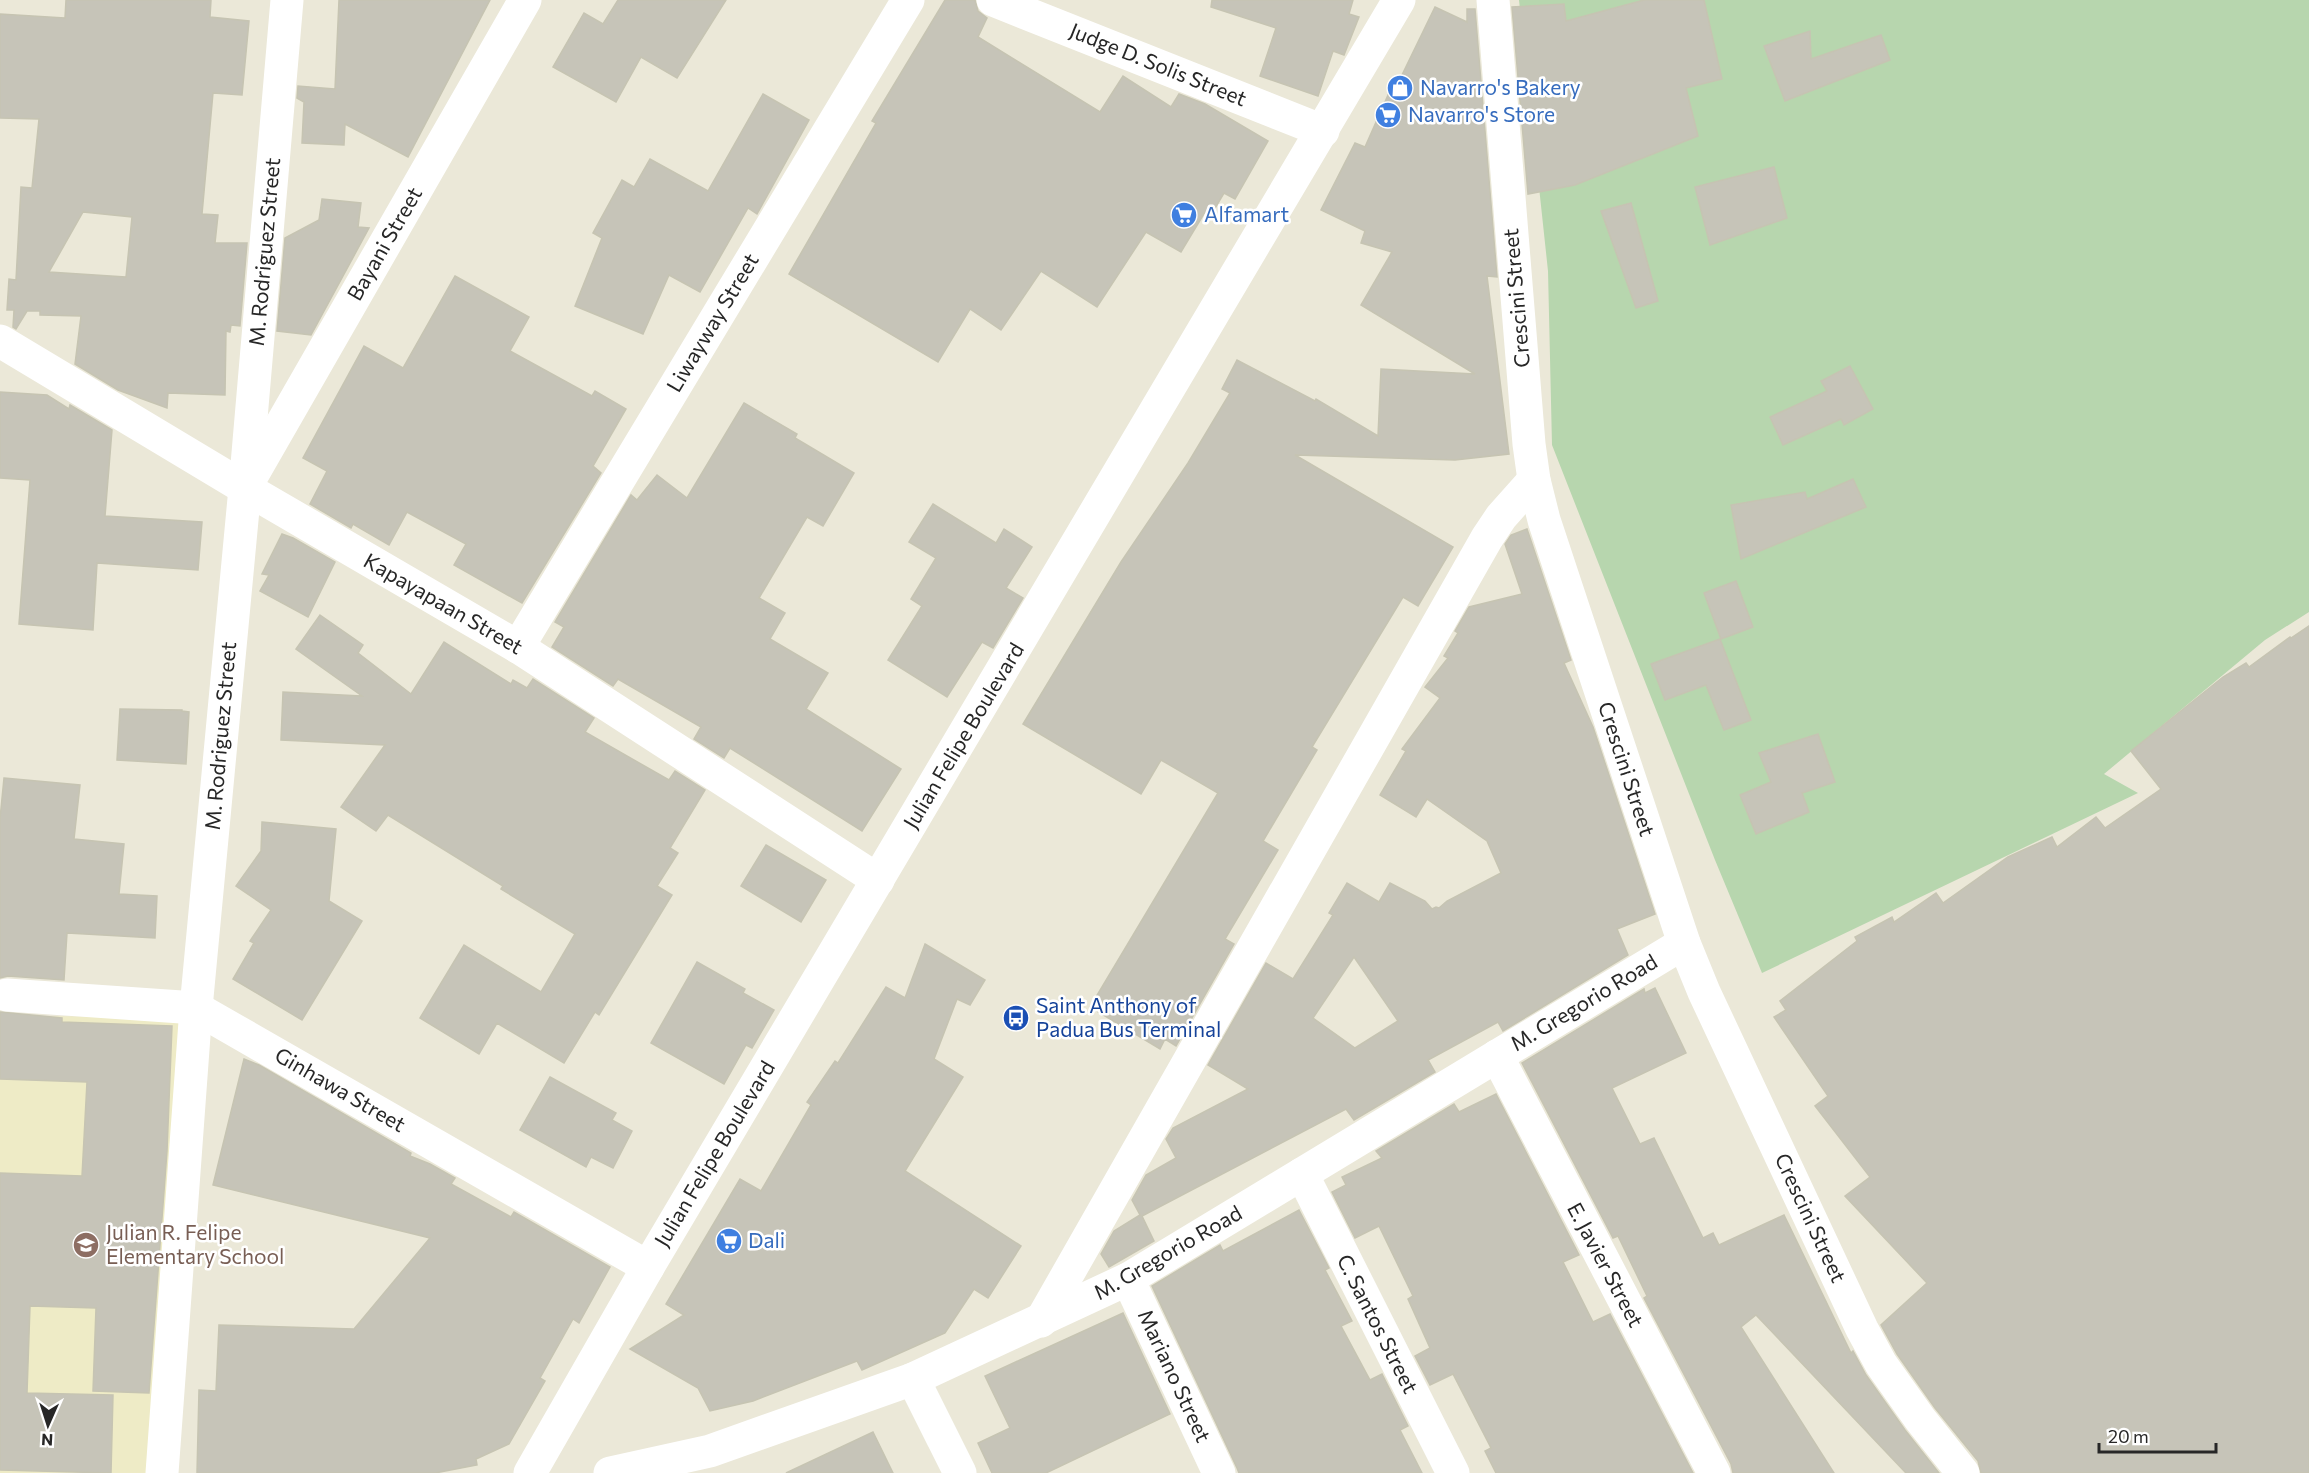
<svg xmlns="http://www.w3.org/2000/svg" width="2309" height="1473" viewBox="0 0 2309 1473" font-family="Commissioner,sans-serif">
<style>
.education{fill:#eeebc6}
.cemetery{fill:#b7d6ae}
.building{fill:#c6c4b8;stroke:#c6c4b2;stroke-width:1.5;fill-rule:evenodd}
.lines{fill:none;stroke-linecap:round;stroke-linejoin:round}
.minor{stroke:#fff;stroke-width:33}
.tertiary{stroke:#fff;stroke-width:33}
.secondary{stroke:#fff;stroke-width:33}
.labels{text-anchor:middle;stroke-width:5;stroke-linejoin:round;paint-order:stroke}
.street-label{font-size:21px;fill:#272727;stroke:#fff}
.shop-label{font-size:21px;fill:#366cbe;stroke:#fff;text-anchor:start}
.transit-label{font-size:21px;fill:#164399;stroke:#fff;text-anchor:start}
.education-label{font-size:21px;fill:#785e54;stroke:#fff;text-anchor:start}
</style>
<rect width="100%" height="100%" fill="#ebe8d8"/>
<polygon class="education" points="0,1016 190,1017 155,1473 0,1473"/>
<polygon class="cemetery" points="1519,0 2309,0 2309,612 2265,640 2104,774 2138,793 1762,973 1715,860 1552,445 1548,271"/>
<g class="building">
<path d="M66,0H211L210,17L249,21L242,95L213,93L202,214L218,215L215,243H247L240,326L231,325L230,332L226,331L225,395L168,393L167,408L118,390L75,364L81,316L40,315V311H27L16,329L13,327L14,310H7L9,279L16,280L21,187L32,188L39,119L0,118V14L65,18ZM83,212L132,217L126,277L49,272Z"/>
<polygon points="339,0 490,0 408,157 345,124 344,145 302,143 304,102 297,98 298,86 335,89"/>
<polygon points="618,0 726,0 677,78 641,57 616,102 553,67 584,13 603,24"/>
<polygon points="945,0 975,0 978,11 987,18 978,37 1100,112 1123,76 1171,107 1179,94 1205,104 1268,141 1235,199 1224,193 1211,215 1205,212 1181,252 1146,232 1097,307 1041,271 1001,330 970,309 938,362 789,274 876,123 872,121"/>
<polygon points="1212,0 1353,0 1349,14 1359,17 1344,55 1333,51 1318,96 1260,76 1276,28 1211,7"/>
<polygon points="1644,0 1704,0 1722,79 1686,88 1698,136 1575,185 1528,194 1512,7 1564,4 1566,21"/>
<polygon points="1435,7 1467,22 1467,9 1475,9 1497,277 1487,276 1509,454 1455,460 1295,455 1453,547 1418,606 1403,597 1312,747 1317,750 1263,841 1278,850 1225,939 1234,944 1176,1046 1165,1039 1160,1049 1090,1007 1218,793 1161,760 1141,794 1023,724 1121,562 1188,463 1230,393 1222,389 1237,360 1315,401 1316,399 1378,436 1381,369 1475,374 1361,305 1392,252 1361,243 1365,231 1321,210 1355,143 1365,147 1396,77 1400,79"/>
<polygon points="1810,31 1811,59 1881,35 1890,60 1785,101 1764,46"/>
<polygon points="763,94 809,120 757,214 748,208 700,292 669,275 643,334 575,306 602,238 593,233 622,180 634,187 650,159 708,191"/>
<polygon points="1774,167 1787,218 1710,245 1695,187"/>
<polygon points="322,199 361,203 358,227 369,228 311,335 277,331 285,238 319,220"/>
<polygon points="1631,203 1658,301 1636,308 1601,211"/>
<polygon points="455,276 529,317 510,351 592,396 595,391 626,409 593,466 601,473 522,603 454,565 466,544 407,512 389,545 353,524 351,528 310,504 327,471 303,458 364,346 403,368"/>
<polygon points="1850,366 1873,409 1844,425 1841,419 1783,445 1770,417 1827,391 1821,381"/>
<polygon points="0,392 47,395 69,409 70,405 112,430 105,516 202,522 198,570 97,563 93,630 19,624 30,480 0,478"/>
<polygon points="744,403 797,434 795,438 854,473 823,526 807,517 759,598 785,613 770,639 828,673 806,709 901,769 862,831 730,748 724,758 694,739 701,727 618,679 613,686 552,647 564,627 555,622 631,495 637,500 657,475 687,498"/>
<polygon points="1853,479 1866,507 1741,559 1731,505 1805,492 1807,499"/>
<polygon points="933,504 996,543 1004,529 1032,547 1006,588 1023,598 993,648 982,642 947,697 888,660 922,606 911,599 936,558 909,542"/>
<path d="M1527,529L1571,660L1564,663L1593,727L1655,914L1617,929L1628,955L1503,1031L1498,1022L1428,1060L1435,1072L1354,1120L1346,1109L1142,1216L1154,1241L1109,1267L1101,1254L1114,1231L1140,1215L1132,1200L1146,1175L1176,1158L1166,1139L1173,1128L1248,1089L1208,1065L1266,963L1293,979L1333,915L1329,913L1347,883L1379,902L1390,883L1425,901L1432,909L1436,907L1439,908L1447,901L1501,873L1487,841L1427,799L1416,817L1380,795L1406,751L1402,749L1440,698L1425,687L1448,658L1444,656L1458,633L1455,631L1469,607L1522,594L1505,544L1511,535ZM1354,957L1398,1021L1355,1048L1313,1018Z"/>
<polygon points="282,534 293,538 335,562 308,617 260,591 269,575 262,574"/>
<polygon points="1736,581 1753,627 1721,639 1704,593"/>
<polygon points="320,615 363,645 358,653 411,694 444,642 511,684 513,680 527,688 533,679 594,718 585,732 669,780 675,771 705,790 670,848 678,853 657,886 672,895 599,1015 595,1012 564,1063 497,1023 479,1054 420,1018 464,945 541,992 575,934 501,889 503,886 388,815 376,831 341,807 385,745 281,740 283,692 362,696 296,649"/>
<polygon points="2309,626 2309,1473 1981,1473 1978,1461 1935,1408 1897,1354 1881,1325 1927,1283 1845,1196 1870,1177 1815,1106 1828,1096 1774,1017 1786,1010 1780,1001 1857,941 1855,937 1892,917 1894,922 1936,893 1943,903 2008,857 2052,837 2057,847 2096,817 2105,828 2161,789 2131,751 2223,677 2246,663 2249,667 2290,637 2291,638"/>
<polygon points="1720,639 1751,720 1724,730 1706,685 1665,700 1651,664"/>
<polygon points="120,709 182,710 182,711 189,712 186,764 117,760"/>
<polygon points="1818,734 1835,782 1802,793 1809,812 1756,834 1740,795 1771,782 1759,753"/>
<polygon points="4,778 80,785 74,839 124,844 119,894 157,896 155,938 67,933 64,980 8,976 0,978 0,819"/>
<polygon points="262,822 336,829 329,901 362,921 302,1020 233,979 254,943 250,941 271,910 236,886 261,851"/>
<polygon points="766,845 826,880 801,922 741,886"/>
<polygon points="925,944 985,980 970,1005 957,999 934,1059 963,1077 905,1171 1021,1246 988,1298 974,1289 945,1333 862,1370 857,1361 753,1401 710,1411 698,1388 630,1349 684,1315 666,1304 740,1179 761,1191 811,1105 807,1102 835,1061 838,1063 886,987 905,998"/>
<polygon points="697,962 745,989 743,993 774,1010 752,1048 746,1045 724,1084 651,1043"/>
<polygon points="1655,988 1686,1053 1612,1088 1640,1144 1654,1138 1703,1238 1713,1233 1719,1245 1784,1215 1851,1353 1853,1351 1866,1375 1905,1430 1939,1473 1906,1473 1756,1315 1741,1327 1834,1473 1733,1473 1731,1464 1644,1298 1647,1296 1618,1236 1613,1238 1522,1063 1644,989 1645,993"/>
<polygon points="0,1012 62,1018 62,1022 172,1026 167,1151 149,1393 93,1391 96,1308 30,1306 27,1393 113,1395 111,1473 0,1470 0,1173 82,1176 87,1082 0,1079"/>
<polygon points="244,1059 259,1065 411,1153 410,1156 430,1164 455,1178 451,1184 511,1217 514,1212 610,1267 579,1323 573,1319 540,1378 545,1381 509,1444 476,1459 477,1465 435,1473 197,1473 199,1390 216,1391 219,1325 354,1329 430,1238 213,1185"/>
<polygon points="550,1077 616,1113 612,1120 632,1131 613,1168 591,1157 586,1167 520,1130"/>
<polygon points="1496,1094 1579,1255 1563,1262 1593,1322 1610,1314 1693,1473 1496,1473 1485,1451 1491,1448 1453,1374 1430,1385 1415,1356 1430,1348 1408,1299 1413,1296 1379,1226 1355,1238 1332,1192 1346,1185 1342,1177 1382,1158 1376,1151 1454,1104 1459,1112"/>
<polygon points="1299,1210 1329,1268 1325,1270 1352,1321 1341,1326 1370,1380 1382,1374 1408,1426 1400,1430 1422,1473 1239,1473 1237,1468 1152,1286 1220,1245 1223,1251"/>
<polygon points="1123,1313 1170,1414 1046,1473 992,1473 978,1443 1010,1428 985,1376"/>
<polygon points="873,1432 893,1473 786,1473"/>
</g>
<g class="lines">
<g class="minor">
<polyline points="1493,0 1529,444 1534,480 1544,520 1684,943 1704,992 1862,1329 1881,1364 1920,1419 1963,1473"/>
<polyline points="0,341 245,488 518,647 878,880"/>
<polyline points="250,479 525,0"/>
<polyline points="518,647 908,0"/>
<polyline points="7,995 196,1008 648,1267"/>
<polyline points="1497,1056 1714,1473"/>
<polyline points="1302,1174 1453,1473"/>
<polyline points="1128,1279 1219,1473"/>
<polyline points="1041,1321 1487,538 1501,517 1534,480"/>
<polyline points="913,1379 960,1473"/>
<polyline points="162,1473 196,1008 245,488 287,0"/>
<polyline points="610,1473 710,1451 913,1379 1128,1279 1684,943"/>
</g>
<polyline class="tertiary" points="993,0 1323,131"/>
<polyline class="secondary" points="530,1473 648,1267 1399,0"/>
</g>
<defs>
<symbol id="shop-disc" viewBox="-11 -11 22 22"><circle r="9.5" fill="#3f7fe0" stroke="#fff"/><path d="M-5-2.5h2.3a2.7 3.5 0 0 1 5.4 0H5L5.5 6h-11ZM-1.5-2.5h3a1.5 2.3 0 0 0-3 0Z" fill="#fff"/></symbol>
<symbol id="supermarket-disc" viewBox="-11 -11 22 22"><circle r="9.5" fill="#3f7fe0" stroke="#fff"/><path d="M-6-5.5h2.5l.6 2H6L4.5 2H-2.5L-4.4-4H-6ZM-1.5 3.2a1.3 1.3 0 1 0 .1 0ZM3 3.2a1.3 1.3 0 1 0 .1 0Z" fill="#fff"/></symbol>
<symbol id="bus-disc" viewBox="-11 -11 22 22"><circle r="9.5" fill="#1a4fb4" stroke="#fff"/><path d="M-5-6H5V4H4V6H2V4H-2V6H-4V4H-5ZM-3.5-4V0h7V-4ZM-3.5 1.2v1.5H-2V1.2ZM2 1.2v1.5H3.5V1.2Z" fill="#fff"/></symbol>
<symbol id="school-disc" viewBox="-11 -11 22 22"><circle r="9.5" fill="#8d6e63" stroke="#fff"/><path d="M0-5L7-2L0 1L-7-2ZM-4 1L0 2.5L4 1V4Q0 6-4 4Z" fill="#fff"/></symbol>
</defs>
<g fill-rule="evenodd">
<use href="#shop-disc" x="1385" y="73" width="30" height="30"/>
<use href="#supermarket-disc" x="1373" y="100" width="30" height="30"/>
<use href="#supermarket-disc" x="1169" y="200" width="30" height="30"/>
<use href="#bus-disc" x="1001" y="1003" width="30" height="30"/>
<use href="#supermarket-disc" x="714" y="1226" width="30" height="30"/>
<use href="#school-disc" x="71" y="1230" width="30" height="30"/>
</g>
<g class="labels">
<g class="street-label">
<text transform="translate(1158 65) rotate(22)" y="7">Judge D. Solis Street</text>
<text transform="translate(385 244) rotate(-60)" y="7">Bayani Street</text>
<text transform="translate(265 252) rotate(-85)" y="7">M. Rodriguez Street</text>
<text transform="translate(1517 298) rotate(-95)" y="7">Crescini Street</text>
<text transform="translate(713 323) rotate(-59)" y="7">Liwayway Street</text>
<text transform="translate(443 604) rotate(30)" y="7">Kapayapaan Street</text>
<text transform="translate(221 736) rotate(-85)" y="7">M. Rodriguez Street</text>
<text transform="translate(964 736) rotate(-59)" y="7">Julian Felipe Boulevard</text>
<text transform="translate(1626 769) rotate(72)" y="7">Crescini Street</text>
<text transform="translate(1584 1003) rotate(-31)" y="7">M. Gregorio Road</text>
<text transform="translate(340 1090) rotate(30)" y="7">Ginhawa Street</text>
<text transform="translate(715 1154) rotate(-59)" y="7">Julian Felipe Boulevard</text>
<text transform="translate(1810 1218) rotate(65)" y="7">Crescini Street</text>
<text transform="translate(1168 1253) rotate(-30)" y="7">M. Gregorio Road</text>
<text transform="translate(1605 1265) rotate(62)" y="7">E. Javier Street</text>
<text transform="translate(1377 1324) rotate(63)" y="7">C. Santos Street</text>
<text transform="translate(1174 1376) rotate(65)" y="7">Mariano Street</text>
</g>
<g class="shop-label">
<text x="1420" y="95">Navarro's Bakery</text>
<text x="1408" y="122">Navarro's Store</text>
<text x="1204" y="222">Alfamart</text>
<text x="748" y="1248">Dali</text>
</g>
<g class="transit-label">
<text x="1036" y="1013">Saint Anthony of<tspan x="1036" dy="24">Padua Bus Terminal</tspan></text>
</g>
<g class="education-label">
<text x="106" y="1240">Julian R. Felipe<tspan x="106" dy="24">Elementary School</tspan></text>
</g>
</g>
<g transform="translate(48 1425) rotate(183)" stroke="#ffffff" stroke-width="4.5" paint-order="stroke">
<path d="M0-4.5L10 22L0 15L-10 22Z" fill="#272727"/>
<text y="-9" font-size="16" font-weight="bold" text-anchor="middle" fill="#272727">N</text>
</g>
<path d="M2099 1443v9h117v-9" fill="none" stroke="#272727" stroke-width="3"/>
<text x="2108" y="1443" font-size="18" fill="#272727" stroke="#ffffff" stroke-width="4.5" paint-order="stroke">20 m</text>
</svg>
